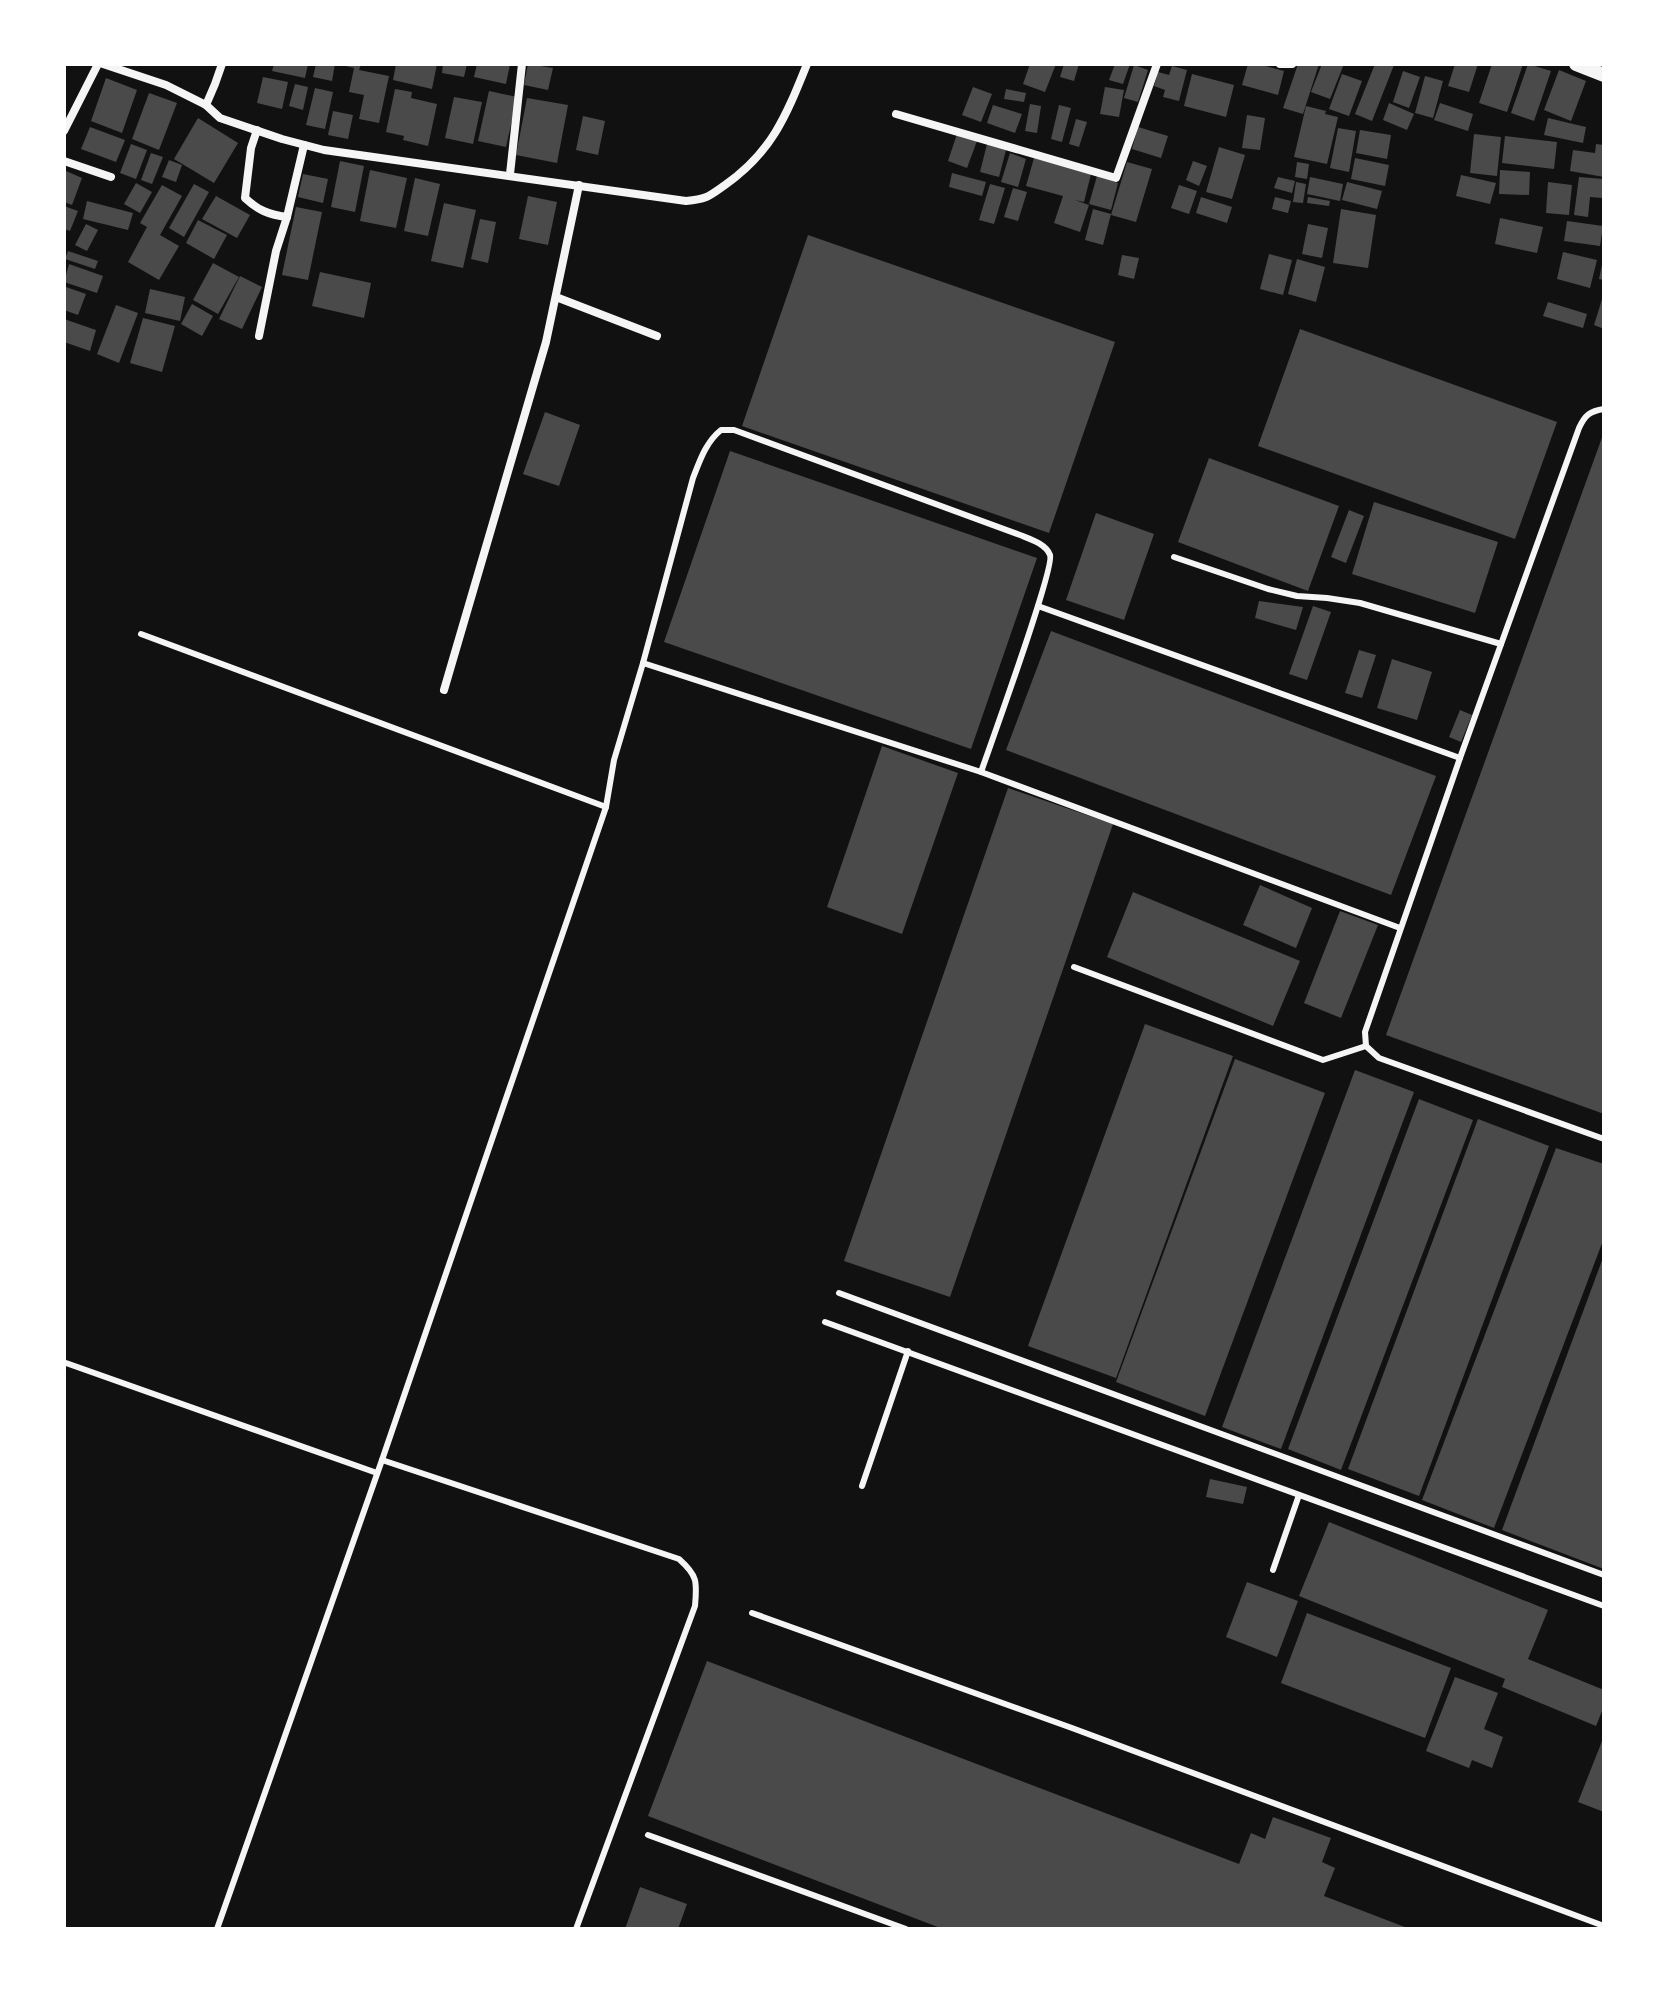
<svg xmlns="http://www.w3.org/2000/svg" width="1668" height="1993" viewBox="0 0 1668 1993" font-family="'Sofia Sans Condensed',sans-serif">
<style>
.building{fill:#4a4a4a}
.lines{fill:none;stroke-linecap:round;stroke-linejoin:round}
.service{stroke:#f5f5f5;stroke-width:6}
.minor{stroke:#f5f5f5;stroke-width:8}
.tertiary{stroke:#f5f5f5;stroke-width:14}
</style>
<rect width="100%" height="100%" fill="#111"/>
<g class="building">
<polygon points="274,64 308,64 305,78 272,71"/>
<polygon points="316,64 335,64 332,81 313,77"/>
<polygon points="342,64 361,64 359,70 389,76 379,123 359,119 364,95 349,92 354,68 341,65"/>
<polygon points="396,64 437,64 432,89 393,80"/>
<polygon points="443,64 467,64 464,77 442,73"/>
<polygon points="477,64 510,64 506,84 474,77"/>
<polygon points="528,64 553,68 548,90 524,85"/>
<polygon points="1030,64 1056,64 1045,92 1023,84"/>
<polygon points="1064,64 1079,64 1074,81 1060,77"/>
<polygon points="1115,64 1130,64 1123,84 1109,80"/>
<polygon points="1248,64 1258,64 1284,71 1278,95 1242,85"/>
<polygon points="1298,64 1319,64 1303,114 1283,108"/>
<polygon points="1322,64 1344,64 1330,99 1311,92"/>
<polygon points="1375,64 1394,65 1372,121 1355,114"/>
<polygon points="1455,64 1478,64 1469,92 1448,86"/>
<polygon points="1492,64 1523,64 1507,112 1479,103"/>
<polygon points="1528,64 1551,71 1534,121 1511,113"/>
<polygon points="1134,65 1148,70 1138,102 1124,98"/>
<polygon points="1172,66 1187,70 1179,101 1163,97 1165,90 1154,86 1158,72 1169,75"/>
<polygon points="1559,70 1586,81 1571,121 1544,110"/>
<polygon points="1403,71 1420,77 1409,108 1393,102"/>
<polygon points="1192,74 1234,85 1226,117 1184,106"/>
<polygon points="1342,74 1362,81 1349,116 1329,109"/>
<polygon points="1425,76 1443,81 1433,118 1415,113"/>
<polygon points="263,77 288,82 282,109 257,103"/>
<polygon points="106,78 137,90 122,133 91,121"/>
<polygon points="295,84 308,87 303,110 289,106"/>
<polygon points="973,87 992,94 981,122 962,115"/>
<polygon points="1105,87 1124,90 1119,117 1100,114"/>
<polygon points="315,88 333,92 325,129 306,125"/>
<polygon points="395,89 412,92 411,98 437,104 428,146 403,140 404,136 386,132"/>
<polygon points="1006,89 1026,93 1024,102 1004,99"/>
<polygon points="489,91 517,97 506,147 478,141"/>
<polygon points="149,93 177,103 159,150 132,139"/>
<polygon points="454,97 482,102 473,144 445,138"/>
<polygon points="527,98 568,105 557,163 516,155"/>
<polygon points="1389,103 1414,114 1407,130 1383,120"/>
<polygon points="1440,103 1473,114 1468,131 1434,120"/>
<polygon points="1030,104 1041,106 1037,133 1025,131"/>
<polygon points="993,105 1022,114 1015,133 987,123"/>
<polygon points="1059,105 1071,108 1062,142 1051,139"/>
<polygon points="1306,106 1326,111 1325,114 1338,117 1327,164 1294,157"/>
<polygon points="333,111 353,115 348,139 328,135"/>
<polygon points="1247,115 1265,118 1260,150 1242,148"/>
<polygon points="583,116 605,121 598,155 576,150"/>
<polygon points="198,118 238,143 214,183 174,159"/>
<polygon points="1548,118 1586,127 1583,143 1544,135"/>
<polygon points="1076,119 1087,122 1079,147 1069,144"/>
<polygon points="90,127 125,140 116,162 81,149"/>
<polygon points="1138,127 1168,136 1161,158 1132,149"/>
<polygon points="1338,128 1356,131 1349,172 1330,168"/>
<polygon points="1360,130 1391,135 1387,159 1356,153"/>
<polygon points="957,134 977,141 967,168 948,161"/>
<polygon points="1474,134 1501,137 1497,176 1470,173"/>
<polygon points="1505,136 1557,142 1554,169 1502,163"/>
<polygon points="131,144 147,150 136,179 120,173"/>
<polygon points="987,144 1006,150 999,177 980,172"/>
<polygon points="1596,144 1604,145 1604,177 1570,171 1573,150 1595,153"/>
<polygon points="1219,147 1245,155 1232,199 1206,192"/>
<polygon points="151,153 163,157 152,184 141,180"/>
<polygon points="1010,153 1026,159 1018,187 1001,182"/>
<polygon points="1034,158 1091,174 1084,202 1075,200 1089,205 1080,232 1054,223 1063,196 1026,186"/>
<polygon points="1355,158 1389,165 1385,186 1351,179"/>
<polygon points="169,160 182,165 176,182 162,177"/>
<polygon points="340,161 364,166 355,212 331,207"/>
<polygon points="1193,161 1207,166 1199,186 1186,180"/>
<polygon points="1127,162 1152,169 1136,222 1111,215"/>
<polygon points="1297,162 1309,164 1307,179 1295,177"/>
<polygon points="370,170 407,178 396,228 360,221"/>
<polygon points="1500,170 1530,172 1529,195 1499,194"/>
<polygon points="66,171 82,178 72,205 64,202 64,175"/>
<polygon points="952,173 986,182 982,196 949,187"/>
<polygon points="303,174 328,179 323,203 298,197"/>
<polygon points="1461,175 1496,183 1490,204 1456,196"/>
<polygon points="1097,176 1118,183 1111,210 1089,204"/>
<polygon points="1278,177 1295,181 1292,193 1274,188"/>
<polygon points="1310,177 1343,184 1340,201 1307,194"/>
<polygon points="1579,177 1604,179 1602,198 1590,197 1588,217 1574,215"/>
<polygon points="415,178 440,184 428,236 404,231"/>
<polygon points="1296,182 1306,184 1303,203 1293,202"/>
<polygon points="1347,182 1382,191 1377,209 1342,200"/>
<polygon points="1548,182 1572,185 1569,215 1546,213"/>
<polygon points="136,183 152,192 140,213 124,204"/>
<polygon points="194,184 209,192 184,237 169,228"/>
<polygon points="990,184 1005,188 994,224 979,220"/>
<polygon points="162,185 182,196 160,235 179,246 159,280 128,262 147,227 140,223"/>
<polygon points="1179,185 1197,191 1189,214 1171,208"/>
<polygon points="1013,188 1027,192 1018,221 1004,217"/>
<polygon points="216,196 250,215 237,238 202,219"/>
<polygon points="528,196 557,202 548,245 519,239"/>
<polygon points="1201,197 1232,207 1227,223 1196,213"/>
<polygon points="1275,197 1291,201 1288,213 1272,209"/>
<polygon points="1308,197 1330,201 1329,206 1307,203"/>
<polygon points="87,201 133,213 128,230 83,219"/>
<polygon points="444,203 476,210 463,268 431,261"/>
<polygon points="64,206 78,211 70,231 64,229"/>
<polygon points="296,207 322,212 308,280 282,275"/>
<polygon points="1093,209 1111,214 1103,245 1085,240"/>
<polygon points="1341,209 1376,215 1368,268 1333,263"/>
<polygon points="1500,218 1543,227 1537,253 1495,244"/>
<polygon points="480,219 496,222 488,263 471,259"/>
<polygon points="198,220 227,235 214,259 186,243"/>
<polygon points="1567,221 1603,226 1600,246 1564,241"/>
<polygon points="86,224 98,230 87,251 75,245"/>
<polygon points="1308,224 1328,228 1322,258 1302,254"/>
<polygon points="808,235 1115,342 1049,533 742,426"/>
<polygon points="68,251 98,261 95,269 65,259"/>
<polygon points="1563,252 1597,260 1590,288 1557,279"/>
<polygon points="1269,254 1292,260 1283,295 1260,289"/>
<polygon points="1122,255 1139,258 1134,279 1118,275"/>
<polygon points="1297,259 1325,267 1316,302 1288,294"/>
<polygon points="1603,260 1604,260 1604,280 1599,279"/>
<polygon points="213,263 239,277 218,314 193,300"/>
<polygon points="69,264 103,276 97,293 64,282"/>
<polygon points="320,272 371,283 364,318 312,306"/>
<polygon points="240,276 262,287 242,329 219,319"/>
<polygon points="66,287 86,294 78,315 64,310 64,292"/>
<polygon points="150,289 185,297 180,321 145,313"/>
<polygon points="1603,296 1604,296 1604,329 1594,325"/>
<polygon points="1548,302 1587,314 1583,328 1543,316"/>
<polygon points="192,304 213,316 202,336 181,324"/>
<polygon points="116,305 138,313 119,363 97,354"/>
<polygon points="143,318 175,326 162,372 130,363"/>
<polygon points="64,319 96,330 90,351 64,342"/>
<polygon points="1300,329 1557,422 1515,539 1258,446"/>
<polygon points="545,412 580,425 559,486 523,474"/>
<polygon points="1604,432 1604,1114 1386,1035"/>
<polygon points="730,451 1037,558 971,749 664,642"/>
<polygon points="1209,458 1339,506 1308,591 1178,542"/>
<polygon points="1374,502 1498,542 1475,613 1352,574"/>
<polygon points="1349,510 1364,516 1346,563 1331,557"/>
<polygon points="1096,513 1154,534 1124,620 1066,600"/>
<polygon points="1259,601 1303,607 1296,630 1255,618"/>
<polygon points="1313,606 1331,612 1307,680 1289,674"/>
<polygon points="1051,631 1436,776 1391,895 1006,750"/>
<polygon points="1359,650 1376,655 1362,698 1345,693"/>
<polygon points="1392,659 1432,672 1417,720 1377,708"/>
<polygon points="1460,710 1472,715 1461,742 1449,737"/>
<polygon points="882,746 958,773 902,934 827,907"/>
<polygon points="1008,788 1113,824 950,1297 844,1261"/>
<polygon points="1260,885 1312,908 1296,948 1243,925"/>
<polygon points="1133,892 1300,961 1273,1026 1107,957"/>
<polygon points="1340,911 1378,925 1341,1018 1304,1003"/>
<polygon points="1145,1024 1233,1056 1116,1378 1028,1346"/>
<polygon points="1235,1059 1325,1093 1205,1416 1116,1382"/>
<polygon points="1355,1070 1414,1092 1281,1449 1222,1427"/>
<polygon points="1419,1099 1473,1120 1341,1470 1288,1449"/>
<polygon points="1478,1119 1549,1146 1419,1496 1348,1469"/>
<polygon points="1556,1148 1604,1164 1604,1238 1494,1528 1422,1500"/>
<polygon points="1604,1255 1604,1569 1502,1530"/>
<polygon points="1210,1479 1247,1487 1243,1504 1206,1497"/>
<polygon points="1329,1522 1548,1610 1528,1659 1604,1690 1604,1706 1596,1726 1502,1687 1505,1679 1299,1596"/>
<polygon points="1247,1582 1298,1601 1277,1657 1226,1637"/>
<polygon points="1307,1613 1451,1668 1425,1738 1281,1683"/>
<polygon points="707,1661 1239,1864 1251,1833 1265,1839 1273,1817 1331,1838 1322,1862 1335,1868 1324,1896 1410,1929 943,1929 648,1816"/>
<polygon points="1455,1677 1498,1693 1484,1729 1503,1737 1492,1768 1472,1760 1469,1768 1426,1751"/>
<polygon points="1604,1736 1604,1812 1578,1802"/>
<polygon points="640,1887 687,1904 678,1929 625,1929"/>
</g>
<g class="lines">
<g class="service">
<path d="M1604,409C1590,411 1585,415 1579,428L1460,758L1365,1032L1366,1046L1379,1058L1604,1139"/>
<polyline points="1174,557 1268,589 1297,596 1327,598 1360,603 1501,644"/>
<polyline points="1038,606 1460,758"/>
<polyline points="141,634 606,807 382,1460 217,1929"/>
<path d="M643,663L693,478C700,460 706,442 721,430H734L1020,535C1030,539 1046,544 1050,555C1055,567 990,746 981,772"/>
<polyline points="606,807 614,760 643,663 981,772 1400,928"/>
<polyline points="1074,967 1323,1060 1366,1046"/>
<polyline points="839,1293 1604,1575"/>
<polyline points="825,1322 1604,1606"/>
<polyline points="66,1363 377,1473"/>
<path d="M382,1460L679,1559C698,1576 697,1582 695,1606L576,1929"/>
<polyline points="862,1486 908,1351"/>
<polyline points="1273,1570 1299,1495"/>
<polyline points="752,1613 1072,1728 1604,1926"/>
<polyline points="648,1835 906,1929"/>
</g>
<g class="minor">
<path d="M103,64L166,85L206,105L220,118L282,139L324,150L686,201C707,199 708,197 725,185C772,152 786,116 807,64"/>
<polyline points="1280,64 1292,64"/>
<polyline points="206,105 215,84 222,64"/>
<polyline points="896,114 1116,178 1157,64"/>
<path d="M257,130L251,148L245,198C258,210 269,215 287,217"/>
<polyline points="64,131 98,64"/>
<polyline points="64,161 111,177"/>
<polyline points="510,174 522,64"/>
<polyline points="556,297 657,336"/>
<polyline points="259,336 276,251 287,217 304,145"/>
<polyline points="444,690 546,342 579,185"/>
</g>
<polyline class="tertiary" points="1576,64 1604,75"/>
</g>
<rect width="1668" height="1993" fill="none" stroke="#ffffff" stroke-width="132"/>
</svg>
